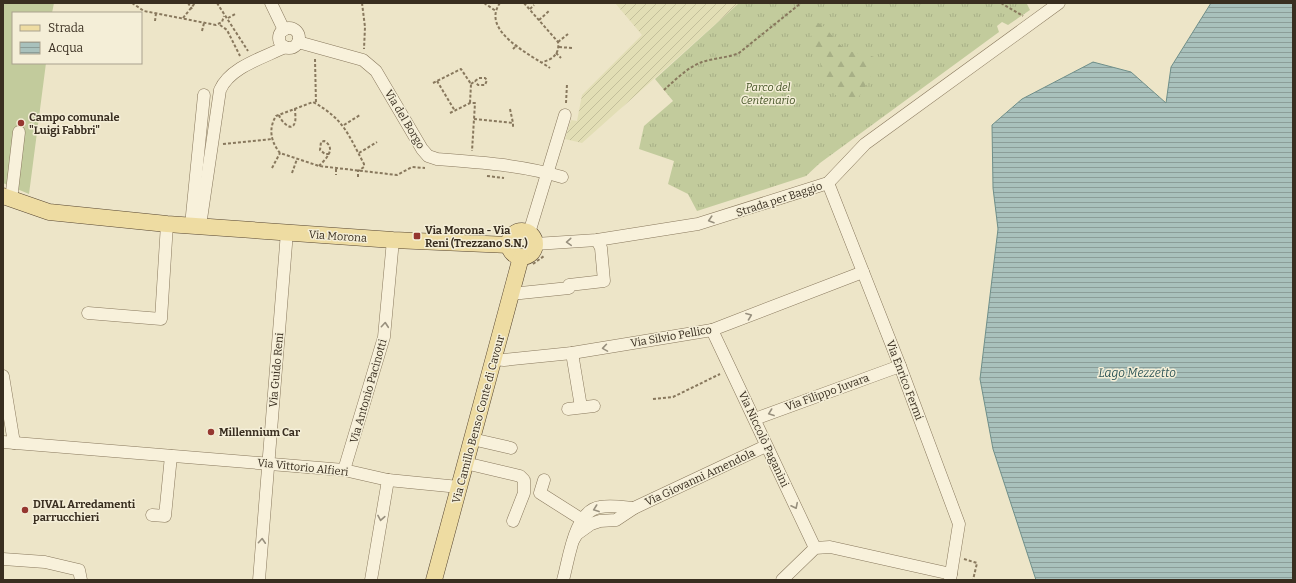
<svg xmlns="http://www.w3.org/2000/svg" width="1296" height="583" viewBox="0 0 1296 583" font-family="Bitter,serif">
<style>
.farmland{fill:url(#farmland-furrows)}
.grass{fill:url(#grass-tufts)}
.forest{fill:url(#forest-firs)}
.pitch{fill:#c2cb9c}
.water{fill:url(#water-rules);stroke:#6f8f8a}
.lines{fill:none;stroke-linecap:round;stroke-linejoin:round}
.minor-casing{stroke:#88785d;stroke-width:13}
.major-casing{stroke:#564531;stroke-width:17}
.path{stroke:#88785d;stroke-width:2;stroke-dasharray:3 2;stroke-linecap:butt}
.minor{stroke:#f8f1db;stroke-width:12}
.major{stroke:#eedca2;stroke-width:16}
.oneway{stroke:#98907e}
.poi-dot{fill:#953730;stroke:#f4eed7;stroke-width:1.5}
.labels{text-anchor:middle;stroke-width:3;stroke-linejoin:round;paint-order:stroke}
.park-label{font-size:11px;font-style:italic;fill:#465528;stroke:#f4eed7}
.poi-label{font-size:11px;font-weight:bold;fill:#392e20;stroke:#f4eed7;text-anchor:start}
.street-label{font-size:11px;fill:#392e20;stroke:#f4eed7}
.water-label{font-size:12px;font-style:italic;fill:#305758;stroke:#f4eed7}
</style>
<defs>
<pattern id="farmland-furrows" width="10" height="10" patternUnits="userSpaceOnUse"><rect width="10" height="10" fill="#e2deb5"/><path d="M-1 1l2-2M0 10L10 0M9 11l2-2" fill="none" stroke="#c3bf9b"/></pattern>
<pattern id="grass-tufts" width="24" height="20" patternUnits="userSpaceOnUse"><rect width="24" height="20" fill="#c2cb9c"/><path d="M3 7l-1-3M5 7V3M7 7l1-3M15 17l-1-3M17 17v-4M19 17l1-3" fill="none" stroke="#a7af86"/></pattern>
<pattern id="forest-firs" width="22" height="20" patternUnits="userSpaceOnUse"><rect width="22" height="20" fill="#c2cb9c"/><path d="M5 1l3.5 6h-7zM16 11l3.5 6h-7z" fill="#a7af86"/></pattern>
<pattern id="water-rules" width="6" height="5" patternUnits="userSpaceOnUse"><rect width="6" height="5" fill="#a9c1bc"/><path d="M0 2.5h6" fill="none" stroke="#8b9d98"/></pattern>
</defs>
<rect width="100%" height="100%" fill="#ede5c8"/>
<polygon class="farmland" points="615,3 739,3 582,143 565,139 571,120 577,121 582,95 642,35"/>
<polygon class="grass" points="739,3 1028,3 1027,4 1030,10 1008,25 1002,22 997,26 999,32 820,163 806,176 697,211 688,194 668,184 674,161 639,149 644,126 673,101 655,79"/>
<path class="forest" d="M816,22C828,26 834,41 844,48C854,55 865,53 874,57C876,70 865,90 856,100H841L829,89L809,29L813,23Z"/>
<polygon class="pitch" points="3,3 54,3 52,13 13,13 13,63 46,63 29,194 3,183"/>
<polygon class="water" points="1211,3 1293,3 1293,580 1036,580 993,449 980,379 998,229 993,188 992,125 1022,99 1093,62 1131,72 1166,103 1171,67"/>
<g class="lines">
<defs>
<g id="minor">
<polyline points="271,3 284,30"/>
<circle cx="289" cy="38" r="10"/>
<path d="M298,42L363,60L376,71L422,149L428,156L437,159C478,162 522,165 562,177"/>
<polyline points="828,183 900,366 959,524 950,580"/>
<polyline points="11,200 19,132"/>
<polyline points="191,225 204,95"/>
<path d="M200,226L220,90C230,67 263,58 285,47"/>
<polyline points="529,233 565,115"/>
<polyline points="535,244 597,240 698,224 828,183 865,144 1059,3"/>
<polyline points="511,294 569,288 569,285 604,281 601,248 597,240"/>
<polyline points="88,313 161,319 167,224"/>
<polyline points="712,330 815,548"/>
<polyline points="572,353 581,407"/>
<polyline points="494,359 504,360 572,353 712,330 863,272"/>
<polyline points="3,376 14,443"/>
<polyline points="568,409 594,406"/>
<polyline points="755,419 900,366"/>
<polyline points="472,439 511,448"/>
<polyline points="3,442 344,470 388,480 459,487"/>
<polyline points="465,463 520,476 524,480 524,493 513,521"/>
<polyline points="344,470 384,337 393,240"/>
<polyline points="544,480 540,493 581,519"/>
<polyline points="152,515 165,516 171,456"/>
<polyline points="574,539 577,534 591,524 600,521 616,520 634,508 766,446"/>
<polyline points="3,559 45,562 79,570 81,580"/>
<polyline points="259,580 287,232"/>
<polyline points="371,580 388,480"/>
<path d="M563,580C569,559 574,511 600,507C611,505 623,507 634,508"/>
<polyline points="782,580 815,548 830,547 951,574"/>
</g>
<g id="major">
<polyline points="3,196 49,212 167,224 393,240 509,245"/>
<circle cx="522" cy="244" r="13"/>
<polyline points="434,580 521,257"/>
</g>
</defs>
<use href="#minor" class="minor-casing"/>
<use href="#major" class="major-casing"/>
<g class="path">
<polyline points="132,3 144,11 216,25 222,22 224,16"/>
<polyline points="188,3 192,9"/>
<polyline points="217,3 248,51"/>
<polyline points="362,3 365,27 364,49"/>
<polyline points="484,3 496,11"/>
<path d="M500,3C480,31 531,55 550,68"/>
<path d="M524,3L558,42C560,54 552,60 542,62"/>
<polyline points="1001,3 1023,16"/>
<polyline points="530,9 534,5"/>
<polyline points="183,18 195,3"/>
<polyline points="228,18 235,14"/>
<polyline points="539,20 549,11"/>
<polyline points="155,21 156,13"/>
<polyline points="220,25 227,30 240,56"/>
<polyline points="202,31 204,23"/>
<polyline points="558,42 568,34"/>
<polyline points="559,47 572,48"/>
<polyline points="513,49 517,45"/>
<polyline points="556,53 561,58"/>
<polyline points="315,59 316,104"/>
<polyline points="437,81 455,111"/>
<polyline points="433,83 461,69 471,84 470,103"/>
<polyline points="471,84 479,78 485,78 487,80 485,85 478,85 475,81"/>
<path d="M664,90C675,80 688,67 702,62C714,58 727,58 739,53L801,3"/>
<polyline points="566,103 567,84"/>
<polyline points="510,109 513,123"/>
<polyline points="450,113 470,103 475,103 472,151"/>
<path d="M279,115C280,120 292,134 295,122C296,119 295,112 295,108"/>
<polyline points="474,119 513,123 513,127"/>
<polyline points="344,125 360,115"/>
<polyline points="223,144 272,139"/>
<polyline points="359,153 377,142"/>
<path d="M319,166C326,159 337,148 324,141L321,142L320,150L325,154H329"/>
<polyline points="272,168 280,153"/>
<polyline points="336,169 336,175"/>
<polyline points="292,173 297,159"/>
<polyline points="487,176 504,178"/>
<path d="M358,177V171L364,167V164C348,134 344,119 313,102L276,116C268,129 271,142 280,153L319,166L397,175L412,167L425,168"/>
<polyline points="533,264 544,256"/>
<polyline points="653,399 673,397 720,374"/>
<polyline points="964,559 977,563 973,580"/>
</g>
<use href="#minor" class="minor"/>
<use href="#major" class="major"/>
</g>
<defs><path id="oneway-chevron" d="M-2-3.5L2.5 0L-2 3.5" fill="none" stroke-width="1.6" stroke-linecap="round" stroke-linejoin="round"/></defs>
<g class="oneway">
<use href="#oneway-chevron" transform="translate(711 220) rotate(162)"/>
<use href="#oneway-chevron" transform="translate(569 242) rotate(176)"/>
<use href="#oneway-chevron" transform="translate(749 316) rotate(-21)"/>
<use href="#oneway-chevron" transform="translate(385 325) rotate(-85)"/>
<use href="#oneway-chevron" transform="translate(605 348) rotate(171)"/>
<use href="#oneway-chevron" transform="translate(771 413) rotate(160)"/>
<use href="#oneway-chevron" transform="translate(795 506) rotate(64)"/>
<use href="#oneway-chevron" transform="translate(596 509) rotate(160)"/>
<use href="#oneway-chevron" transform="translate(381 518) rotate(100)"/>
<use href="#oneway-chevron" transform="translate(262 541) rotate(-86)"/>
</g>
<g class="poi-dot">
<circle cx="21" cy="123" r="4"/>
<rect x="413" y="232" width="8" height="8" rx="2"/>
<circle cx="211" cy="432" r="4"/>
<circle cx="25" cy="510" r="4"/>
</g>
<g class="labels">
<g class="park-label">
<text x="768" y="91">Parco del<tspan x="768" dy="13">Centenario</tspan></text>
</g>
<g class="poi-label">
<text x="29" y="121">Campo comunale<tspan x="29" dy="13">"Luigi Fabbri"</tspan></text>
<text x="425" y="234">Via Morona - Via<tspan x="425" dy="13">Reni (Trezzano S.N.)</tspan></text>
<text x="219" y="436">Millennium Car</text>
<text x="33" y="508">DIVAL Arredamenti<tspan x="33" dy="13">parrucchieri</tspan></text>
</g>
<g class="street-label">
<text transform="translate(405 119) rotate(59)" y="4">Via del Borgo</text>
<text transform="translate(779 199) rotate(-18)" y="4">Strada per Baggio</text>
<text transform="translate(338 236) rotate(4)" y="4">Via Morona</text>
<text transform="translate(671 336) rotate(-10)" y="4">Via Silvio Pellico</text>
<text transform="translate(276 370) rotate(-85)" y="4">Via Guido Reni</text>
<text transform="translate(905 380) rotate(69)" y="4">Via Enrico Fermi</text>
<text transform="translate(368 391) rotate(-74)" y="4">Via Antonio Pacinotti</text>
<text transform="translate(827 392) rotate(-20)" y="4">Via Filippo Juvara</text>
<text transform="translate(478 419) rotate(-75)" y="4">Via Camillo Benso Conte di Cavour</text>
<text transform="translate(764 439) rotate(65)" y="4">Via Niccolò Paganini</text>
<text transform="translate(303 467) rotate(6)" y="4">Via Vittorio Alfieri</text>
<text transform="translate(700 477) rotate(-25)" y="4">Via Giovanni Amendola</text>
</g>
<g class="water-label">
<text x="1137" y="377">Lago Mezzetto</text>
</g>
</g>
<rect width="1296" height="583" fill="none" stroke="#392e20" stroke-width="8"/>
<rect x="12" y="12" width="130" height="52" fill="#f4eed7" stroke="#a9a18e"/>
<rect x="20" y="25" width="20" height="6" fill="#eedca2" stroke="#a9a18e"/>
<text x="48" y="32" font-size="12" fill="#392e20">Strada</text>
<rect x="20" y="42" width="20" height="12" fill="url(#water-rules)" stroke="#a9a18e"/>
<text x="48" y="52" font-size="12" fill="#392e20">Acqua</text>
</svg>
